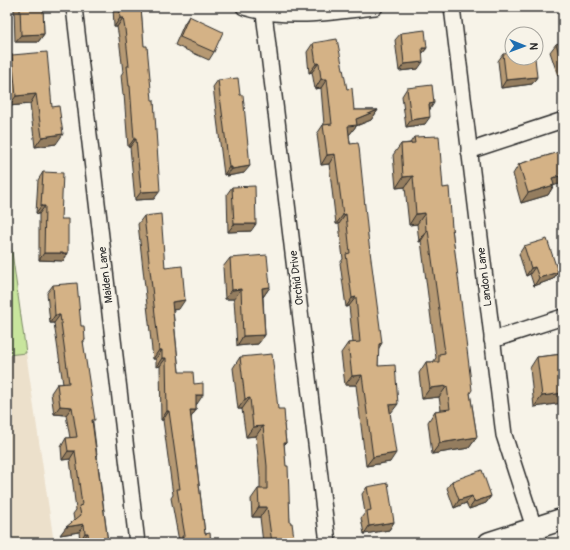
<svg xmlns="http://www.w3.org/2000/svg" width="570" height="550" viewBox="0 0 570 550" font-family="Pangolin,sans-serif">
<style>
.built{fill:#ece0cb}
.green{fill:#c8e59d;stroke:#7a8864}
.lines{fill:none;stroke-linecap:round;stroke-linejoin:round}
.street-casing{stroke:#2b2b2b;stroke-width:18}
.secondary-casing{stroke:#2b2b2b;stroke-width:24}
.street{stroke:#f7f3e8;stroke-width:15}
.secondary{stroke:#f7f3e8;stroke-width:21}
.wall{fill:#b69973;stroke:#2b2b2b}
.shaded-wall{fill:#947d5e;stroke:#2b2b2b}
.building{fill:#d4b286;stroke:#2b2b2b}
.labels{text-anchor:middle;stroke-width:4;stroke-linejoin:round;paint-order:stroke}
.street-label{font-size:11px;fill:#2b2b2b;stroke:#f7f3e8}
</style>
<rect width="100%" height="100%" fill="#f7f3e8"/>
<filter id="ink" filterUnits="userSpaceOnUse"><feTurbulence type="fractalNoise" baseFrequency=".025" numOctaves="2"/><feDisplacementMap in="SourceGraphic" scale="8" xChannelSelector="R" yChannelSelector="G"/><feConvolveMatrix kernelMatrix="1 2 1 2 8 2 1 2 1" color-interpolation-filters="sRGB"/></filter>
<g filter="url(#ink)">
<polygon class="built" points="26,353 54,543 7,543 7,355"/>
<polygon class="green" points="7,216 26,353 7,355"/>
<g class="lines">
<defs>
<g id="street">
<polyline points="74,7 137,543"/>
<path d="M244,7C287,20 331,12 375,7"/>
<polyline points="452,7 504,435 539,543"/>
<polyline points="264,13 328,543"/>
<polyline points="469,151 563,120"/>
<polyline points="492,340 563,317"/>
</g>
<polyline id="secondary" points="489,543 563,519"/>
</defs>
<use href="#street" class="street-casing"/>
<use href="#secondary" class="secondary-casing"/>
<use href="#street" class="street"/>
<use href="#secondary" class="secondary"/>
</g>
<g class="wall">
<polygon points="16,7 43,7 44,34 38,42 15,42 14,9"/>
<polygon points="113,7 141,7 154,199 135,200 130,147 128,147 124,94 123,95 121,75 123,72 119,38 117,27 114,27"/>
<polygon points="189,16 214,52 209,60 175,45 184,24"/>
<polygon points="401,33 427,48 422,54 418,69 399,71 395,40"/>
<polygon points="563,42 563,74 558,76 550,52 556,44"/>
<polygon points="313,43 347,89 354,110 378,110 371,120 356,126 349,135 378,349 378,366 391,413 390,413 390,462 366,466 356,385 345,385 341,353 348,343 353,343 349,306 346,307 340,263 343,259 339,224 336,224 329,164 321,165 317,134 323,125 324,125 321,88 315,89 312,72 309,73 307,52"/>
<polygon points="503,54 537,77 532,84 501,88 498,61"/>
<polygon points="12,55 52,107 56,144 35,147 30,104 9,106 7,89 7,62"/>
<polygon points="218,80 244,173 227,176 227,174 224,175 213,87"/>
<polygon points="407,88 429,109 425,124 406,127 402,96"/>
<polygon points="414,137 443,188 452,228 470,393 477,437 469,448 432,454 428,422 435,411 441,410 439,397 422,399 419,373 426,362 433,362 436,358 421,241 419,242 417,224 409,225 405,187 396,188 393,155 401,144 410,143"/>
<polygon points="563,151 563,183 554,185 548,195 521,203 513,174 519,164"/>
<polygon points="43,172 61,219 68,253 63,261 39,260 39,214 36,213 38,180"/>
<polygon points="232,187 251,231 228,232 227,194"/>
<polygon points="144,216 165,268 179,309 173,310 179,372 194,384 197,404 196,404 196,410 191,417 205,534 211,543 178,543 179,541 171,498 173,495 163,420 161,420 160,366 156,367 156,359 153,359 138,224"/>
<polygon points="524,246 558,272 553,279 534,286 530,274 526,276 519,254"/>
<polygon points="230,258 270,287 263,297 265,335 258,344 237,346 234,299 225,299 223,267"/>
<polygon points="53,285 81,326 85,340 83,343 108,543 83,543 82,541 80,541 79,532 60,535 74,520 73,514 76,510 70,459 62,460 61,447 66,438 70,438 66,415 54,414 51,393 57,384 63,384 54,323 50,323 47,293"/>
<polygon points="563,354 563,403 534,407 530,368 537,357"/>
<polygon points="240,357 278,409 284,425 286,443 284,445 290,523 292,543 263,543 260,517 252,517 251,499 258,489 260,489 260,477 256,436 246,437 242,409 238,409 233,368"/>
<polygon points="563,452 563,468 559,458"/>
<polygon points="452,481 491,496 486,503 469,509 466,503 454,508 447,488"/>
<polygon points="367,487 394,522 389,530 364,534 361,518 365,513 362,494"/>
</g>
<g class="shaded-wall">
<polygon points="120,18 123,18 117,27 114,27"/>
<polygon points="44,34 38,42 15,42 21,35"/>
<polygon points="422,48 427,48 421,55"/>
<polygon points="423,62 418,69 399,71 404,64"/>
<polygon points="319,63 312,72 309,73 316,64"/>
<polygon points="563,69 563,74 558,76"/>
<polygon points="537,77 532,84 501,88 506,80"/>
<polygon points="321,79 327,79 321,88 315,89"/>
<polygon points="36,94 30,104 9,106 16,96"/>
<polygon points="434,103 429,111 429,104"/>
<polygon points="378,110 371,120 356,126 350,134 342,136 348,126 356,119"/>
<polygon points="430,117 425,124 406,127 411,120"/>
<polygon points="63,134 56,144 35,147 42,137"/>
<polygon points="134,139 136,139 130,147 128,147"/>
<polygon points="335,154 329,164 321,165 327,155"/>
<polygon points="250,166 244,173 227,176 232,169"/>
<polygon points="229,167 232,167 227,174 224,175"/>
<polygon points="563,175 563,183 545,188 552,178"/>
<polygon points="413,176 405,187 396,188 403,177"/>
<polygon points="554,185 548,195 521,203 528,193"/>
<polygon points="160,191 154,199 135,200 141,192"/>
<polygon points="41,206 45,206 39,214 36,213"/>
<polygon points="425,213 417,224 409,225 416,214"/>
<polygon points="346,214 339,224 336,224 343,215"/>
<polygon points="234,224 256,224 251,231 228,232"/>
<polygon points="428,230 421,241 419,242 426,231"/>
<polygon points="44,253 68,253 63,261 39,260"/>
<polygon points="535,267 530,274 526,276 531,268"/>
<polygon points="558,272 553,279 534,286 539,278"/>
<polygon points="270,287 263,297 262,288"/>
<polygon points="241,289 234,299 225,299 232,290"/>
<polygon points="356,297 349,306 346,307 352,298"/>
<polygon points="185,300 179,309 166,311 172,302"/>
<polygon points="55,315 60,315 54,323 50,323"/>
<polygon points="265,335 258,344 237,346 243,336"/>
<polygon points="382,343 376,353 379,344"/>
<polygon points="159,350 162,350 156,359 153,359"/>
<polygon points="162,358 166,358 160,366 156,367"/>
<polygon points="362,375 356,385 345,385 352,376"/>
<polygon points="447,386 439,397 422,399 430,388"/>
<polygon points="563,393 563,403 534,407 542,396"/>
<polygon points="196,395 203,395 197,404 190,404"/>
<polygon points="250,398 242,409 238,409 245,399"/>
<polygon points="398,404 391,413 382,414 389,405"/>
<polygon points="60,406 72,407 66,415 54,414"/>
<polygon points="190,410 196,410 190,419"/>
<polygon points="167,411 169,411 163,420 161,420"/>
<polygon points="263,426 256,436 246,437 253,427"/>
<polygon points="477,437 469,448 432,454 440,443"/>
<polygon points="68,451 75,451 70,459 62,460"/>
<polygon points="396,453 390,462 366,466 373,457"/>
<polygon points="472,496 466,503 454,508 459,500"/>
<polygon points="491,496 486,503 469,509 474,502"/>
<polygon points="259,507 267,507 260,517 252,517"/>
<polygon points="394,522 389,530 364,534 369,526"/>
<polygon points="84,524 79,532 60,535 66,527"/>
<polygon points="85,533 88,533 82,541 80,541"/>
</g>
<g class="building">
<polygon points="20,7 43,7 44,34 21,35"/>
<polygon points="119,7 141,7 144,46 147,46 152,100 154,100 160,191 141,192 136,139 134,139 130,86 129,86 127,66 129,66 125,29 123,18 120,18"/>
<polygon points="189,16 223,32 214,52 180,37"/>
<polygon points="425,30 427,48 422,48 423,62 404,64 401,33"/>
<polygon points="337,39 347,89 352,88 354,110 378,110 356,119 357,125 348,126 350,144 358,143 359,147 368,236 382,343 379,344 378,366 395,365 398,404 389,405 396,453 373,457 362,375 352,376 348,343 360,342 356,297 352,298 346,254 350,253 346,214 343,215 335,154 327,155 323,125 332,124 327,79 321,79 319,63 316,64 313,43"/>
<polygon points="563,42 563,67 556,44"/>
<polygon points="47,52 52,107 59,106 63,134 42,137 36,94 16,96 12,55"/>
<polygon points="512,53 512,58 535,58 537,77 506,80 503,54"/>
<polygon points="238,78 240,95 243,95 250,166 232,169 232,167 229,167 218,80"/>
<polygon points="432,85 434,103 429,104 430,117 411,120 407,88"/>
<polygon points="439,136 443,188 449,187 452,228 472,390 470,393 477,437 440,443 435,411 450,409 447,386 430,388 426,362 439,362 439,354 445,353 428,230 426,231 425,213 416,214 413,176 403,177 401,144 415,143 414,137"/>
<polygon points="563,151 563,175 552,178 554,185 528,193 519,164"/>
<polygon points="43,172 63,173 61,219 68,219 68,253 44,253 45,206 41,206"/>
<polygon points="255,186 256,224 234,224 232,187"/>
<polygon points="161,214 165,268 182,266 185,300 172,302 179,372 193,372 194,384 203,383 203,395 196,395 196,410 190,410 205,534 210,533 211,543 183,543 182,536 185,536 177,489 180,489 169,411 167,411 166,358 162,358 162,350 159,350 144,216"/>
<polygon points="547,239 558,272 539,278 535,267 531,268 524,246"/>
<polygon points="267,255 270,287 262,288 265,335 243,336 241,289 232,290 230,258"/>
<polygon points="77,283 81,326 84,326 85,340 83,341 95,420 92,420 108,543 89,543 88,533 85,533 84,524 66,527 81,515 79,506 82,505 75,451 68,451 66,438 77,437 72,407 60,406 57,384 69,383 60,315 55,315 53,285"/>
<polygon points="272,354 278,409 284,409 285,423 284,424 286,443 284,443 286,466 288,466 290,523 292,523 294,538 291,538 292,543 272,543 267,507 259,507 258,489 267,489 267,466 263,426 253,427 250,398 245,399 240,357"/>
<polygon points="563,354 563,393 542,396 537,357"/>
<polygon points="482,470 491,496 474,502 472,496 459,500 452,481"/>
<polygon points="388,483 394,522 369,526 367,511 371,510 367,487"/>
</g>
</g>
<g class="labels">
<g class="street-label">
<text transform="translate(105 275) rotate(-97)" y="4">Maiden Lane</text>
<text transform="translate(484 277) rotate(-97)" y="4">Landon Lane</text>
<text transform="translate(296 278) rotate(-97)" y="4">Orchid Drive</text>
</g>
</g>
<rect width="570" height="550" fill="none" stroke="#f7f3e8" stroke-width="24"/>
<rect x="12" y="12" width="546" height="526" fill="none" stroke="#2b2b2b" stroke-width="1.5" filter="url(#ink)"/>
<g transform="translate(524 46) rotate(91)"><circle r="19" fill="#f7f3e8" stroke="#a5a39c"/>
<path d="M0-3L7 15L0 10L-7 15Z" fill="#1f6fb2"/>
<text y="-6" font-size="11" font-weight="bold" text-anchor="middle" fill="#2b2b2b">N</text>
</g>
</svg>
